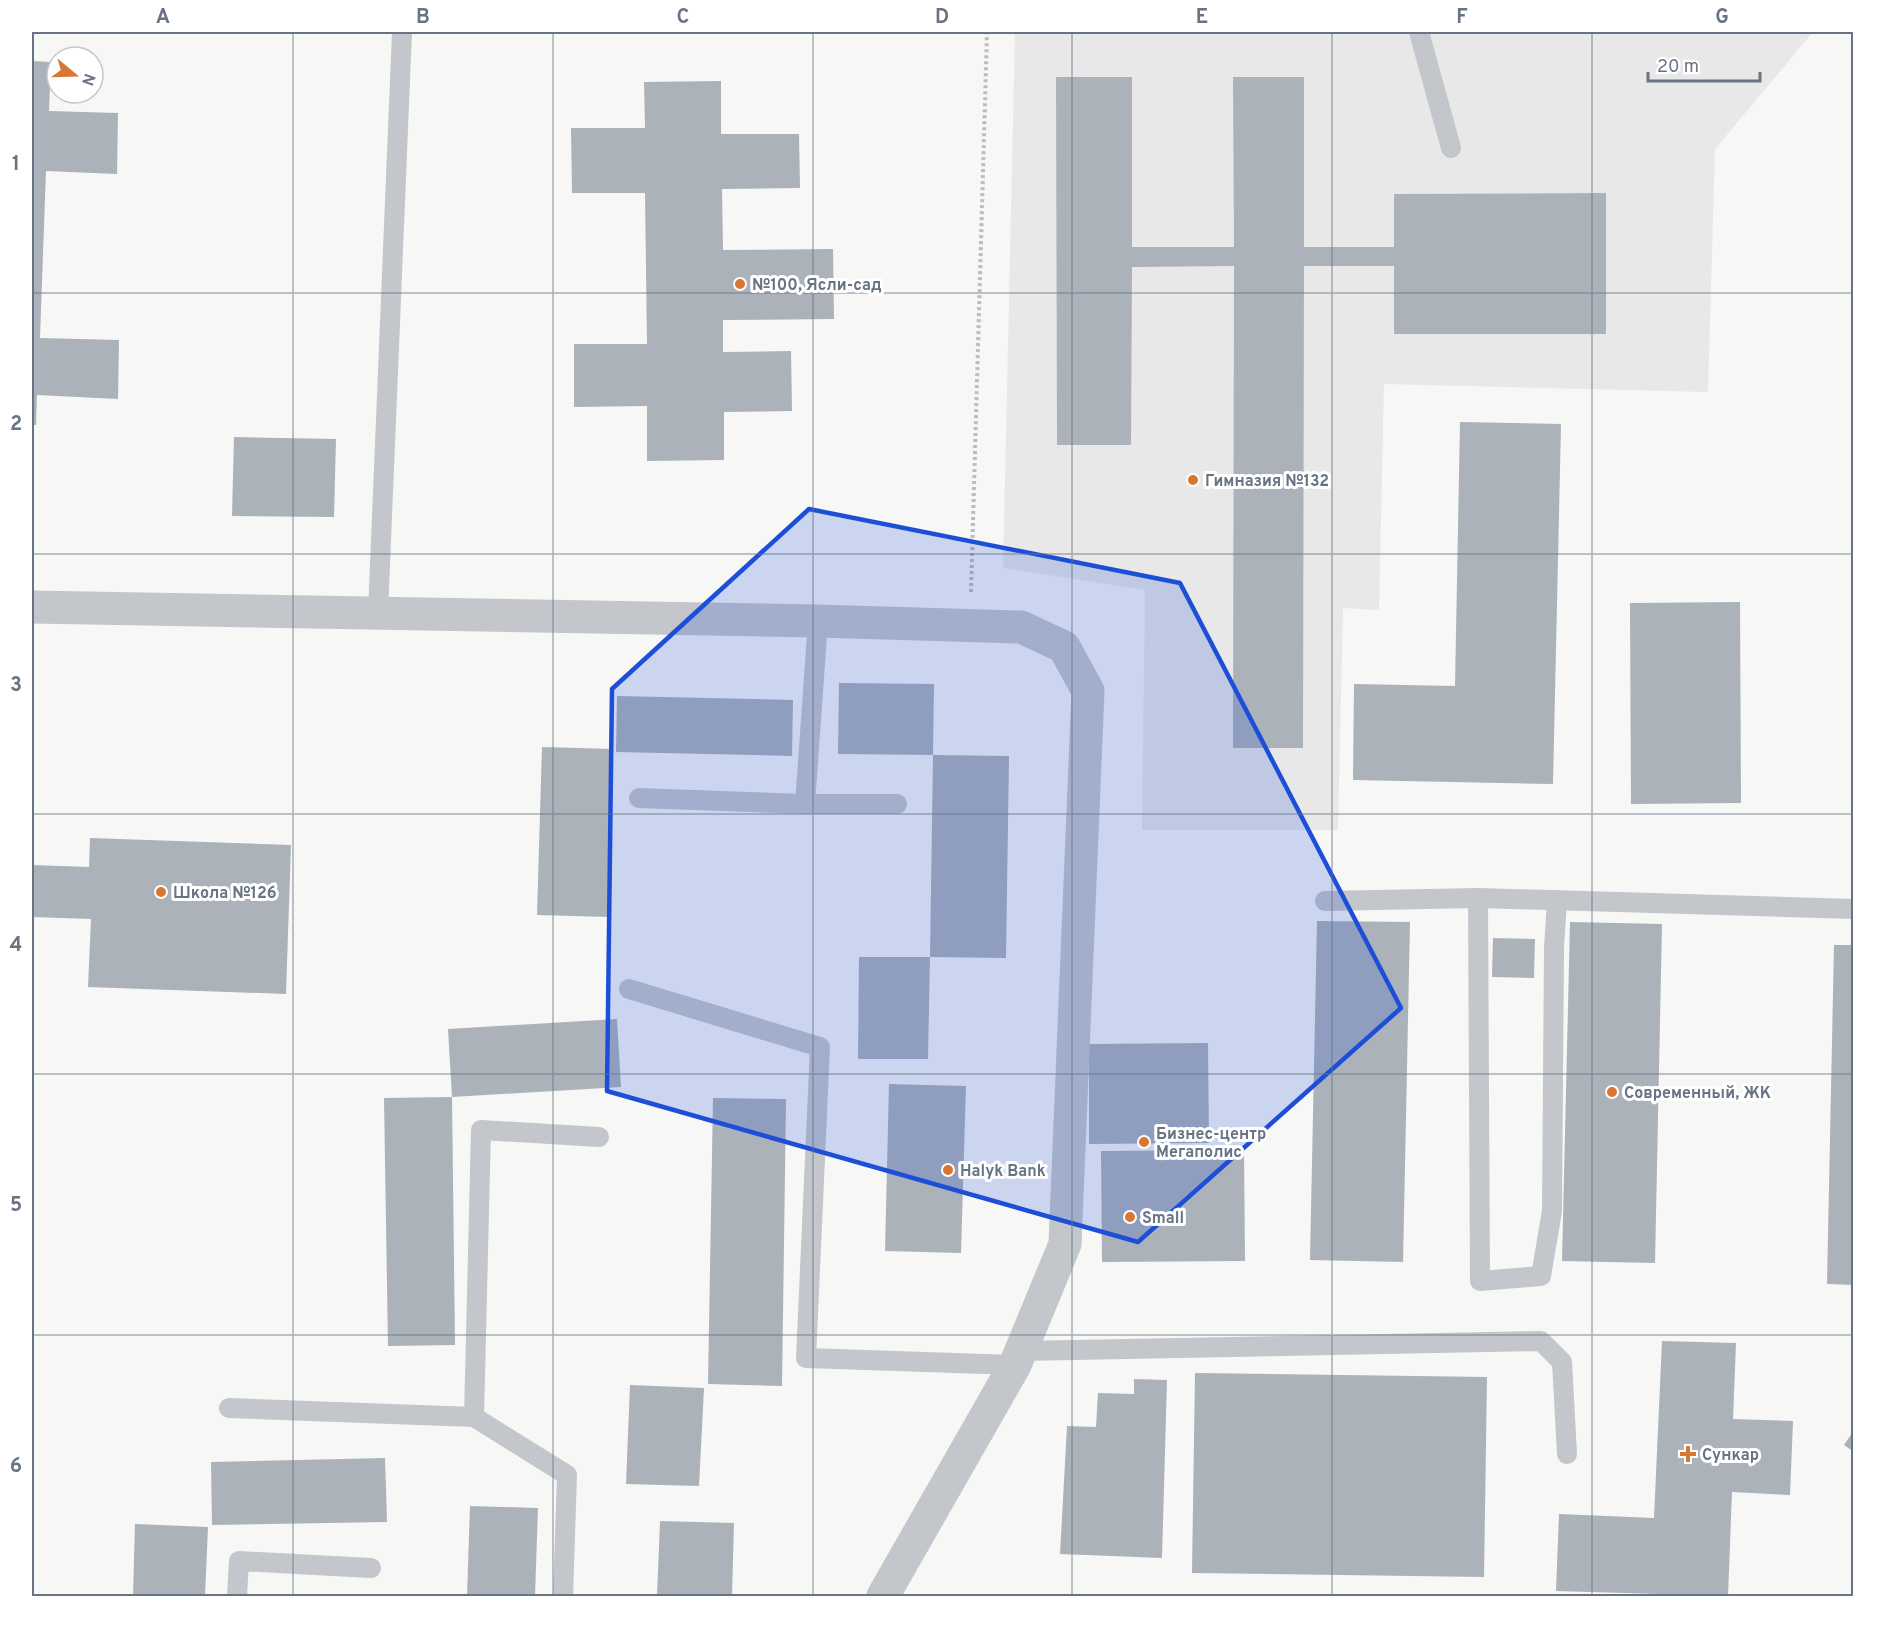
<svg xmlns="http://www.w3.org/2000/svg" width="1885" height="1628" viewBox="0 0 1885 1628" font-family="Overpass,sans-serif">
<style>
.built{fill:#e8e8e8}
.building{fill:#acb2b9}
.lines{fill:none;stroke-linecap:round;stroke-linejoin:round}
.path{stroke:#bbbdc0;stroke-width:4;stroke-dasharray:3 3;stroke-linecap:butt}
.lane{stroke:#c3c6ca;stroke-width:20}
.street{stroke:#c3c6ca;stroke-width:33}
.marked{fill:#1d4ed8;fill-opacity:0.2;stroke:#1d4ed8;stroke-width:4.5;stroke-linejoin:round}
.grid{fill:none;stroke:#687384;stroke-width:1.5;stroke-opacity:0.55}
.poi-dot{fill:#d97634;stroke:#fff;stroke-width:2}
.labels{text-anchor:middle;stroke-width:6;stroke-linejoin:round;paint-order:stroke}
.poi-label{font-size:16px;font-weight:bold;fill:#687384;stroke:#fff;text-anchor:start}
.neatline{fill:none;stroke:#687384;stroke-width:2}
.grid-label{font-size:20px;text-anchor:middle;font-weight:bold;fill:#687384}
</style>
<rect width="100%" height="100%" fill="#f7f7f5"/>
<polygon class="built" points="1015,32 1813,32 1715,149 1708,392 1384,384 1379,610 1343,608 1338,830 1142,830 1145,590 1003,568"/>
<g class="building">
<polygon points="32,61 51,62 49,111 118,113 117,174 46,171 40,338 119,340 118,399 37,395 36,425 32,425"/>
<polygon points="1056,77 1132,77 1132,247 1234,247 1233,77 1304,77 1304,247 1394,247 1394,194 1606,193 1606,334 1394,334 1394,266 1304,266 1303,748 1233,748 1234,266 1132,267 1131,445 1057,445"/>
<polygon points="721,81 721,134 799,134 800,188 722,189 723,250 833,249 834,319 723,320 723,352 791,351 792,411 724,412 724,460 647,461 647,406 574,407 574,344 647,344 645,193 572,193 571,128 645,128 644,82"/>
<polygon points="1460,422 1561,424 1553,784 1353,780 1354,684 1455,686"/>
<polygon points="234,437 336,439 334,517 232,516"/>
<polygon points="1740,602 1741,803 1631,804 1630,603"/>
<polygon points="839,683 934,684 933,755 838,754"/>
<polygon points="617,696 793,700 792,756 616,752"/>
<polygon points="542,747 613,749 608,917 537,915"/>
<polygon points="933,755 1009,756 1006,958 930,957"/>
<polygon points="90,838 291,845 286,994 88,987 91,919 32,917 32,865 89,867"/>
<polygon points="1317,921 1410,922 1403,1262 1310,1260"/>
<polygon points="1570,922 1662,924 1655,1263 1562,1261"/>
<polygon points="1493,938 1535,939 1534,978 1492,977"/>
<polygon points="1834,945 1854,945 1854,1285 1827,1284"/>
<polygon points="859,957 930,957 928,1059 858,1059"/>
<polygon points="617,1019 621,1087 452,1097 448,1029"/>
<polygon points="1208,1043 1209,1143 1089,1144 1089,1044"/>
<polygon points="889,1084 966,1086 961,1253 885,1251"/>
<polygon points="452,1097 455,1345 388,1346 384,1098"/>
<polygon points="713,1098 786,1099 782,1386 708,1384"/>
<polygon points="1244,1150 1245,1261 1102,1262 1101,1151"/>
<polygon points="1662,1341 1736,1343 1733,1419 1793,1421 1790,1495 1732,1492 1728,1596 1556,1591 1559,1514 1654,1518"/>
<polygon points="1195,1373 1487,1377 1484,1577 1192,1573"/>
<polygon points="1134,1379 1167,1380 1162,1558 1060,1554 1067,1426 1096,1427 1098,1393 1134,1394"/>
<polygon points="630,1385 704,1388 699,1486 626,1484"/>
<polygon points="1854,1430 1854,1452 1844,1445"/>
<polygon points="385,1458 387,1522 212,1525 211,1462"/>
<polygon points="470,1506 538,1508 535,1596 467,1596"/>
<polygon points="660,1521 734,1523 732,1596 657,1596"/>
<polygon points="135,1524 208,1527 205,1596 133,1596"/>
</g>
<g class="lines">
<polyline class="path" points="971,592 987,32"/>
<g class="lane">
<polyline points="1419,32 1451,148"/>
<polyline points="378,613 402,32"/>
<polyline points="639,798 805,804 818,621"/>
<polyline points="805,804 897,804"/>
<polyline points="1478,898 1480,1281 1541,1276 1552,1211 1554,948 1557,900"/>
<polyline points="1325,901 1478,898 1854,909"/>
<polyline points="629,989 820,1047 806,1358 1015,1365"/>
<polyline points="1021,1351 1541,1341 1562,1362 1567,1454"/>
<polyline points="229,1408 474,1417"/>
<polyline points="237,1596 239,1561 371,1568"/>
<polyline points="563,1596 567,1475 474,1417 481,1130 599,1137"/>
</g>
<polyline class="street" points="32,607 818,621 1021,627 1064,647 1088,691 1065,1244 1015,1365 883,1596"/>
</g>
<path class="marked" d="M809,509L1180,583L1401,1008L1138,1242L607,1091L612,689Z"/>
<path class="grid" d="M293,32V1596M553,32V1596M813,32V1596M1072,32V1596M1332,32V1596M1592,32V1596M32,293H1854M32,554H1854M32,814H1854M32,1074H1854M32,1335H1854"/>
<g class="poi-dot">
<circle cx="740" cy="284" r="6"/>
<circle cx="1193" cy="480" r="6"/>
<circle cx="161" cy="892" r="6"/>
<circle cx="1612" cy="1092" r="6"/>
<circle cx="1144" cy="1142" r="6"/>
<circle cx="948" cy="1170" r="6"/>
<circle cx="1130" cy="1217" r="6"/>
<path d="M1685 1445h6v6h6v6h-6v6h-6v-6h-6v-6h6z"/>
</g>
<g class="labels">
<g class="poi-label">
<text x="752" y="290">№100, Ясли-сад</text>
<text x="1205" y="486">Гимназия №132</text>
<text x="173" y="898">Школа №126</text>
<text x="1624" y="1098">Современный, ЖК</text>
<text x="1156" y="1139">Бизнес-центр<tspan x="1156" dy="18">Мегаполис</tspan></text>
<text x="960" y="1176">Halyk Bank</text>
<text x="1142" y="1223">Small</text>
<text x="1702" y="1460">Сункар</text>
</g>
</g>
<rect width="1885" height="1628" fill="none" stroke="#ffffff" stroke-width="66"/>
<g transform="translate(75 75) rotate(109)"><circle r="28" fill="#ffffff" stroke="#c3c7ce" stroke-width="1.5"/>
<path d="M0-4.5L10 22L0 15L-10 22Z" fill="#d97634"/>
<text y="-9" font-size="16" font-weight="bold" text-anchor="middle" fill="#687384">N</text>
</g>
<path d="M1648 72v9h112v-9" fill="none" stroke="#687384" stroke-width="3"/>
<text x="1657" y="72" font-size="18" fill="#687384" stroke="#ffffff" stroke-width="4.5" paint-order="stroke">20 m</text>
<rect x="33" y="33" width="1819" height="1562" class="neatline"/>
<g class="grid-label">
<text x="163" y="23">A</text>
<text x="423" y="23">B</text>
<text x="683" y="23">C</text>
<text x="942" y="23">D</text>
<text x="1202" y="23">E</text>
<text x="1462" y="23">F</text>
<text x="1722" y="23">G</text>
<text x="16" y="170">1</text>
<text x="16" y="430">2</text>
<text x="16" y="691">3</text>
<text x="16" y="951">4</text>
<text x="16" y="1211">5</text>
<text x="16" y="1472">6</text>
</g>
</svg>
